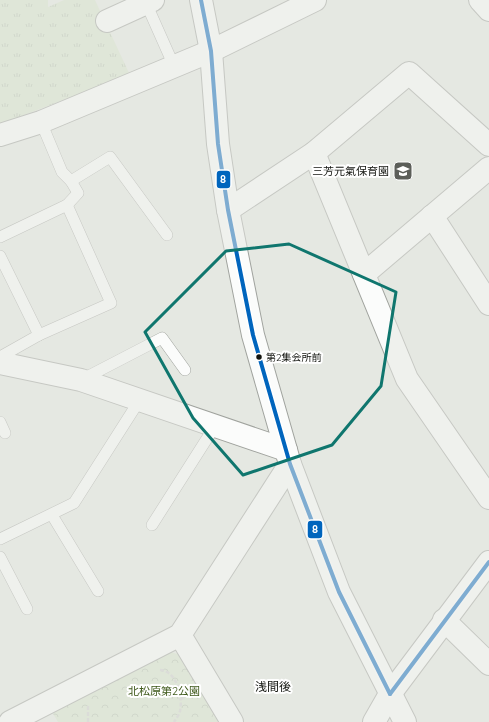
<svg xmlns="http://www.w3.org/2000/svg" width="489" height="722" viewBox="0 0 489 722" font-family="Quicksand,'Noto Sans JP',sans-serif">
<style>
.grass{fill:url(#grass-tufts)}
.park{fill:url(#park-crowns)}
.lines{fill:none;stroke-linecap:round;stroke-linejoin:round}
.service-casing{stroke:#a0a39e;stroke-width:12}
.minor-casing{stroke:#a0a39e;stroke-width:24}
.tertiary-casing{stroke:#a0a39e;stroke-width:24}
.path{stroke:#cecfcd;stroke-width:2.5;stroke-dasharray:4 2;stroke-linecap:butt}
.service{stroke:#fbfcfb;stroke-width:11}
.minor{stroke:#fbfcfb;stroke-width:22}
.tertiary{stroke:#fbfcfb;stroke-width:22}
.bus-1-casing{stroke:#fff;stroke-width:7}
.bus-1{stroke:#0065bd;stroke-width:4}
.marked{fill:none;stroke:#0f766e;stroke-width:3;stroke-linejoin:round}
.bus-dot{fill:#12140f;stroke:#fff;stroke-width:1.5}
.labels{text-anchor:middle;stroke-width:4;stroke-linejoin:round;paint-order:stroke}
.bus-label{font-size:10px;fill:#12140f;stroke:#fff;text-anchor:start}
.poi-label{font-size:11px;fill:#12140f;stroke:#fff;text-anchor:end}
.park-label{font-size:11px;fill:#405a1c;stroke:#fff}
.neighbourhood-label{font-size:12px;fill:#12140f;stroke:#fff}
.line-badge{stroke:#fff;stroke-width:1.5}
.badge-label{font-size:11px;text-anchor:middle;font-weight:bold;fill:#fff}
</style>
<defs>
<pattern id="grass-tufts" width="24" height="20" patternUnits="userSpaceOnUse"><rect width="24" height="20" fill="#d8e4cd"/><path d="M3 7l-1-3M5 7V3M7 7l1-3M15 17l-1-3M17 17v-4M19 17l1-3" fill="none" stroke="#b8c3af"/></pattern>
<pattern id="park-crowns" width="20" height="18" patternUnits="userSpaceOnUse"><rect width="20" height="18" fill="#d8e4cd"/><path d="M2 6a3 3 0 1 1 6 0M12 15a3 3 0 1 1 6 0" fill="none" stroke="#b8c3af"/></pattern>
</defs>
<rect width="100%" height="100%" fill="#e5e8e2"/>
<polygon class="grass" points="0,0 48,0 48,7 64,0 95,0 130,75 0,124"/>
<polygon class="park" points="170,652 178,654 220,722 58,722 52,712"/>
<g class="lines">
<defs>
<g id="service">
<polyline points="146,3 174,66"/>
<polyline points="41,122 62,172 71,181 78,193 67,205"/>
<polyline points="71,181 110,157 167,235"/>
<polyline points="0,237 67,205 111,303 39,335 0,357"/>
<polyline points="0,256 39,335"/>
<polyline points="81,380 162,338 185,370"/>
<polyline points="0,422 5,433"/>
<polyline points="52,515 98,591"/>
<polyline points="152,525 215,426"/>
<polyline points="0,539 74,503 139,401"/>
<polyline points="0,557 27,609"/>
</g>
<g id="minor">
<polyline points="480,0 489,10"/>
<polyline points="107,21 153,0"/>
<polyline points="0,135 41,122 211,51 315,0"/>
<polyline points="314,153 407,379 489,498"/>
<polyline points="228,210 314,153 409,73 489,145"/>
<polyline points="432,216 489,304"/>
<polyline points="364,274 489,168"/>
<polyline points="0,363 81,380 286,450"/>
<polyline points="444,620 489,664"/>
<polyline points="180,635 232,722"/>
<polyline points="10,722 180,635 290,464"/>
<polyline points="374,722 390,694 489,562"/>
</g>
<polyline id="tertiary" points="201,0 211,51 218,144 228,210 253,335 290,464 339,592 405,722"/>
</defs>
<use href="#service" class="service-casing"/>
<use href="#minor" class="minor-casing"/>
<use href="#tertiary" class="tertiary-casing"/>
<g class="path">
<path d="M160,670C177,671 183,697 180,711C179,715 176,719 174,722"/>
<polyline points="181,699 191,693"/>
<polyline points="88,706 88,722"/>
</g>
<use href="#service" class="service"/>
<use href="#minor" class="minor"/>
<use href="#tertiary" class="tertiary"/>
<defs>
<g id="bus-1">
<polyline points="201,0 211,51 218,144 228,210 253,335 290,464 339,592 390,694"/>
<polyline points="390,694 489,562"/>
</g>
</defs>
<use href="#bus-1" class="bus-1-casing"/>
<use href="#bus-1" class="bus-1"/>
</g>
<path d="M0 0H489V722H0ZM289,244L396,292L381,386L332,445L243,475L193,418L145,332L226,251Z" fill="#e5e8e2" fill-opacity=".55" fill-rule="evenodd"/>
<path class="marked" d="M289,244L396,292L381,386L332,445L243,475L193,418L145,332L226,251Z"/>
<defs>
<symbol id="school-square" viewBox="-11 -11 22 22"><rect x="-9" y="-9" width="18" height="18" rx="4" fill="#5c5e59" stroke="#fff"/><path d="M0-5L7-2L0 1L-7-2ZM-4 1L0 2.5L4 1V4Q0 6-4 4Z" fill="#fff"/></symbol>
</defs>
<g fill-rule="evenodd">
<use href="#school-square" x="392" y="160" width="22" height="22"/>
</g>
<circle class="bus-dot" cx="259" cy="357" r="3.5"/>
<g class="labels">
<g class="bus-label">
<text x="266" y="361">第2集会所前</text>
</g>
<g class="poi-label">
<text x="389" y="175">三芳元氣保育園</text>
</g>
<g class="park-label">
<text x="164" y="695">北松原第2公園</text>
</g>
<g class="neighbourhood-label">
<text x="273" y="691">浅間後</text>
</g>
</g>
<g class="line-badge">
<rect x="216" y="170" width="15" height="19" rx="4" fill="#0065bd"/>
<rect x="307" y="520" width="16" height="19" rx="4" fill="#0065bd"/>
</g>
<g class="badge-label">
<text x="223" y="183">8</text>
<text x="315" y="533">8</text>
</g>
</svg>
